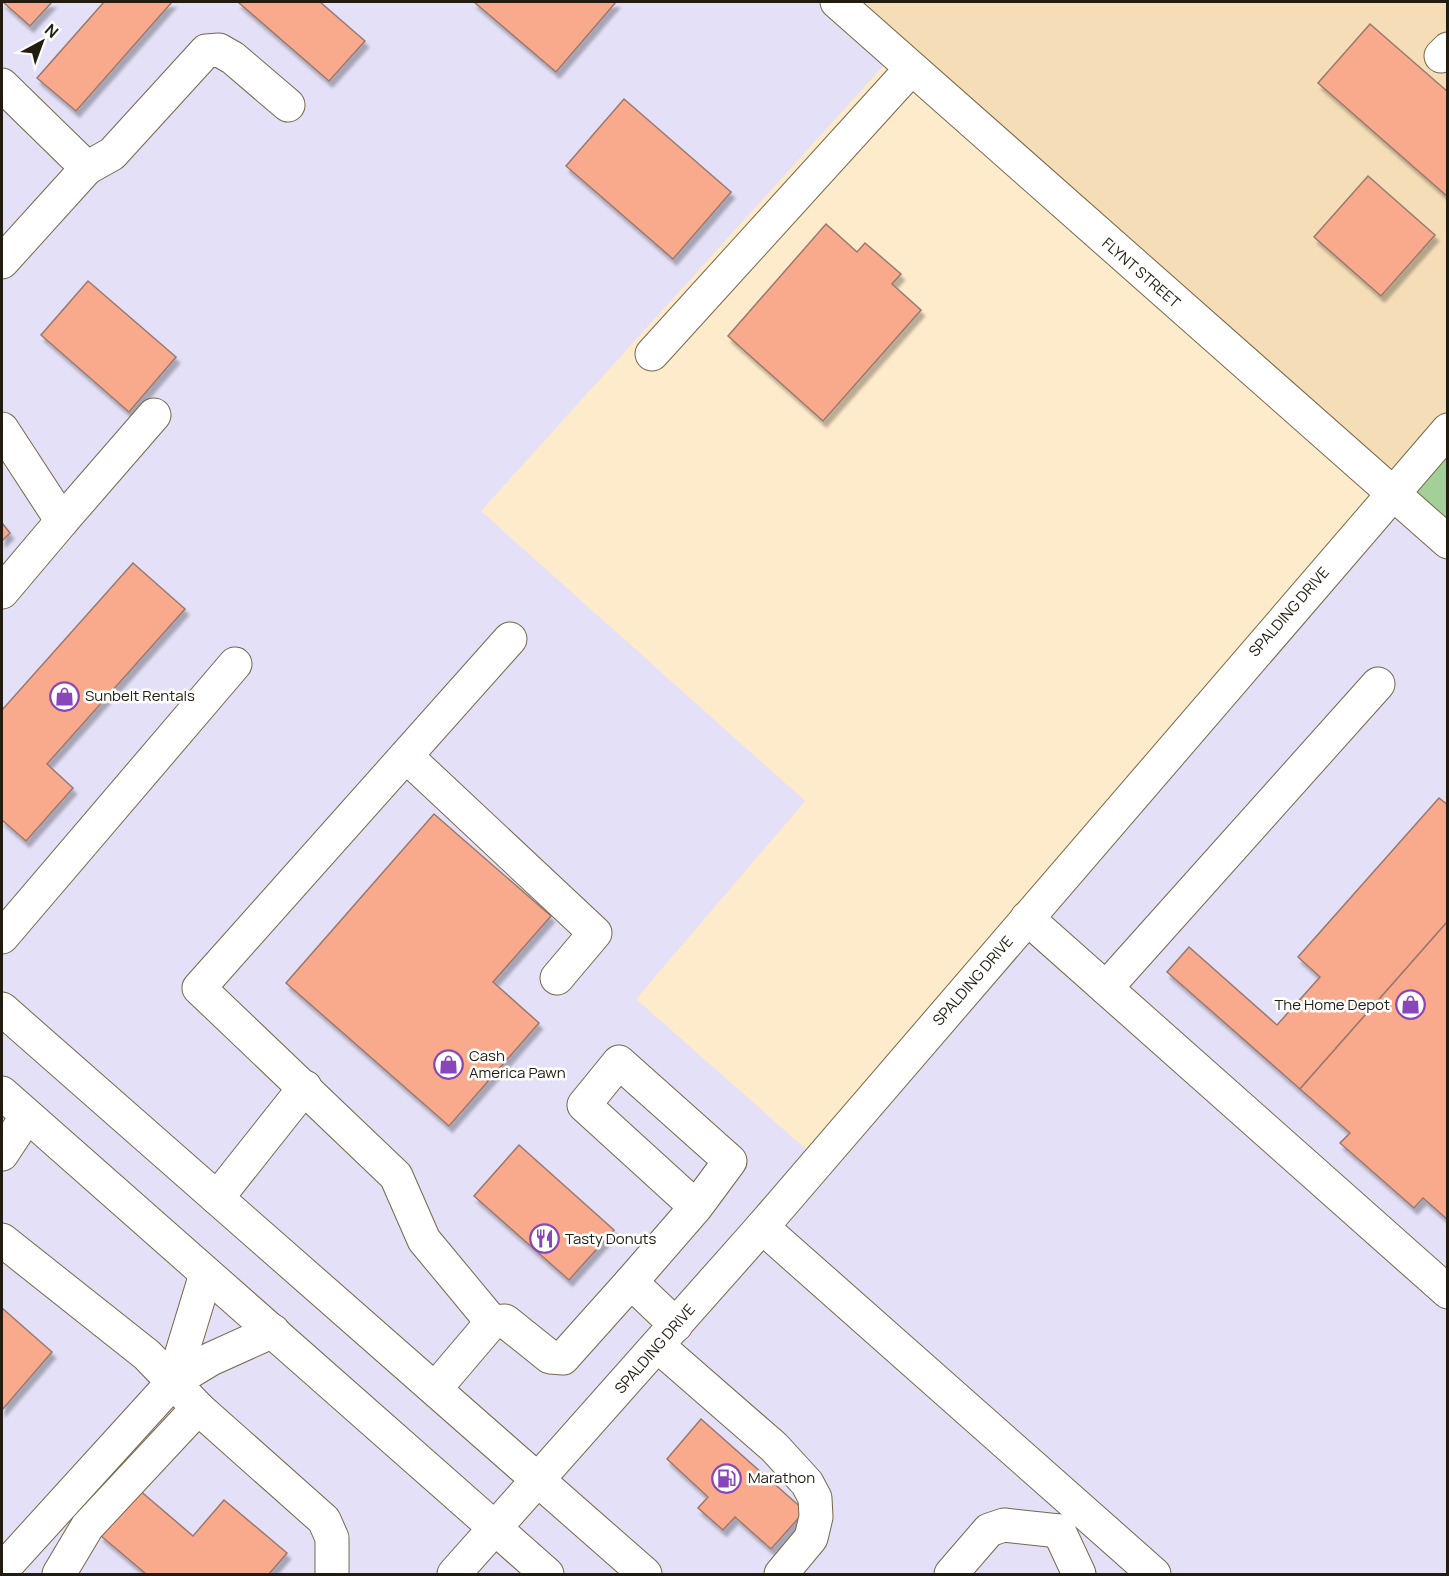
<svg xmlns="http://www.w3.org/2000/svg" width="1449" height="1576" viewBox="0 0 1449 1576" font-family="Manrope,sans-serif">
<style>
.commercial{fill:#e3e0f7}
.built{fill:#f5deb7}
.green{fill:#a3cf99}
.building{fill:#f9aa8d;stroke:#9a786c;stroke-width:1.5;filter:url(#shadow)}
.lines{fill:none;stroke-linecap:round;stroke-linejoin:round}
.minor-casing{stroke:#77664a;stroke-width:35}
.major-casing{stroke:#77664a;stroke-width:35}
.minor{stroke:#fff;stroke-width:33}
.major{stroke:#fff;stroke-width:33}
.labels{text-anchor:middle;stroke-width:5;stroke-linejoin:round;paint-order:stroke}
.street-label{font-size:15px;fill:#221b0f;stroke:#fff}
.poi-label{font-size:15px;fill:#221b0f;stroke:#fff;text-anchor:start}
</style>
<defs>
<filter id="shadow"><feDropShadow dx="3.5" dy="6" stdDeviation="1.5" flood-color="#0004"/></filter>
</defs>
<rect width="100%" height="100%" fill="#feebcb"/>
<polygon class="commercial" points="2,2 835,2 894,54 481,511 805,801 636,999 808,1151 1403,507 1448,545 1447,1574 2,1574"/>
<polygon class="built" points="835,2 1447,2 1447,456 1403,507"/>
<polygon class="green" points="1447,456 1447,545 1403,507"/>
<g class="building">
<polygon points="3,2 52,2 30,26"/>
<polygon points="104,2 172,2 76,111 37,78"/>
<polygon points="238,2 320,2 365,41 329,81"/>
<polygon points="474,2 616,2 556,72"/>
<polygon points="1370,24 1448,92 1448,197 1318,83"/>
<polygon points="624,99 731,192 673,259 566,166"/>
<polygon points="1368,176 1435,235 1381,296 1314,237"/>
<polygon points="826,224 857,252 865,243 901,274 892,284 921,310 823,421 728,336"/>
<polygon points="88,281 176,357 129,412 41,335"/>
<polygon points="2,523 10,533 2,541"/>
<polygon points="133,563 185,609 47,764 73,788 26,841 2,820 2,710"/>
<polygon points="1439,798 1448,805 1448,921 1300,1089 1167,972 1189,947 1277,1025 1320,977 1298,957"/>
<polygon points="434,814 551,916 493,982 539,1023 449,1126 286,983"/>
<polygon points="1448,921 1448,1220 1423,1198 1414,1208 1340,1143 1350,1133 1300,1089"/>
<polygon points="519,1145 614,1230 569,1280 474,1196"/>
<polygon points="2,1308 52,1352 2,1410"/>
<polygon points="701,1419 805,1511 771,1549 735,1517 723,1530 698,1508 708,1497 667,1459"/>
<polygon points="138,1489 193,1536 224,1500 287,1553 269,1574 146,1574 100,1535"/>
</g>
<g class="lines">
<defs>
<g id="minor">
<polyline points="837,2 1448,542"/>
<polyline points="1441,56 1448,49"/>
<polyline points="2,85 87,168 2,262"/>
<polyline points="87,168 112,154 206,51 219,50 233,58 288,105"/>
<polyline points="652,354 911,69"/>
<polyline points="2,429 62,521 154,415"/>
<polyline points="2,592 62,521"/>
<polyline points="406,756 595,933 557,978"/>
<polyline points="1027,918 1448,1292"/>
<polyline points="2,937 235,664"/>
<polyline points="1106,988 1378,684"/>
<polyline points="2,1154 27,1116"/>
<polyline points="217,1198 305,1087"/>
<polyline points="762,1227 1154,1574"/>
<polyline points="2,1240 147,1355 198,1408"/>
<polyline points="206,1274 173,1382 211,1359 273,1331"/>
<polyline points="631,1282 696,1207 730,1161 619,1062 584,1105 696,1207"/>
<polyline points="492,1322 424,1240 396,1176 199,988 510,639"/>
<polyline points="658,1346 774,1447 807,1483 815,1498 816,1517 811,1538 781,1574"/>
<polyline points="435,1389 492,1322 505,1321 550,1357 563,1358 631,1282 676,1325"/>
<polyline points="1059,1531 1079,1574"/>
<polyline points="2,1570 173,1382"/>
<polyline points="59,1574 87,1527 198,1408 324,1520 332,1538 332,1574"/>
<polyline points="454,1574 762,1227 1448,430"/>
<polyline points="951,1574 989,1530 1004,1525 1059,1531"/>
</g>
<g id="major">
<polyline points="2,1009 645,1574"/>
<polyline points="2,1093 547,1574"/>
</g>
</defs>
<use href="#minor" class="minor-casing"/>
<use href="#major" class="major-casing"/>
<use href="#minor" class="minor"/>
<use href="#major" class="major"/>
</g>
<defs>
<symbol id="shop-ring" viewBox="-11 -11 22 22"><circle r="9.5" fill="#fff" stroke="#8946ba" stroke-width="1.5"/><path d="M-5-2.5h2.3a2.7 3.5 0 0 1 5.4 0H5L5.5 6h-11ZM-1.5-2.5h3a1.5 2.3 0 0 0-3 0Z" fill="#8946ba"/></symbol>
<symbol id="restaurant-ring" viewBox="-11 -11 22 22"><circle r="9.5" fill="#fff" stroke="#8946ba" stroke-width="1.5"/><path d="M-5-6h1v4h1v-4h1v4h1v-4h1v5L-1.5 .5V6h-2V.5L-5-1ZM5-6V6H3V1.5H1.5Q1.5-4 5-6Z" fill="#8946ba"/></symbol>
<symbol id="fuel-ring" viewBox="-11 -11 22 22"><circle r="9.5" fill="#fff" stroke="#8946ba" stroke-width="1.5"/><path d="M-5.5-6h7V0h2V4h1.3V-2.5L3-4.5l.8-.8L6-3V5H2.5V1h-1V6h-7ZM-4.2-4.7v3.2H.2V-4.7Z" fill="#8946ba"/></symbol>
</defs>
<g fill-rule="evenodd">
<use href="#shop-ring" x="48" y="680" width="33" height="33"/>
<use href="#shop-ring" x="1394" y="988" width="33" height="33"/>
<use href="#shop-ring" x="432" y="1048" width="33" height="33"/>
<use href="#restaurant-ring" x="528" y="1222" width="33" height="33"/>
<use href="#fuel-ring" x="710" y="1462" width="33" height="33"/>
</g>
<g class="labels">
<g class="street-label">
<text transform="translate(1141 273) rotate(41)" y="5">FLYNT STREET</text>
<text transform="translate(1289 612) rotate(-49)" y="5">SPALDING DRIVE</text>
<text transform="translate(973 981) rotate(-49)" y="5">SPALDING DRIVE</text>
<text transform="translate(655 1349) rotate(-49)" y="5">SPALDING DRIVE</text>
</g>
<g class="poi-label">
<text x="85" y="701">Sunbelt Rentals</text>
<text x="1390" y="1010" text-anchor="end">The Home Depot</text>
<text x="469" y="1061">Cash<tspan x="469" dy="17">America Pawn</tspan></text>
<text x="565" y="1244">Tasty Donuts</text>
<text x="748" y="1483">Marathon</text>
</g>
</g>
<rect width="1449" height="1576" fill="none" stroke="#221b0f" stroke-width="6"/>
<g transform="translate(42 42) rotate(41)" stroke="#ffffff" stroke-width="4.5" paint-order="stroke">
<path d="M0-4.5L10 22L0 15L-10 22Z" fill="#221b0f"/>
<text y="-9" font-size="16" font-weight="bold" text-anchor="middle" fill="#221b0f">N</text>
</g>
</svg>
